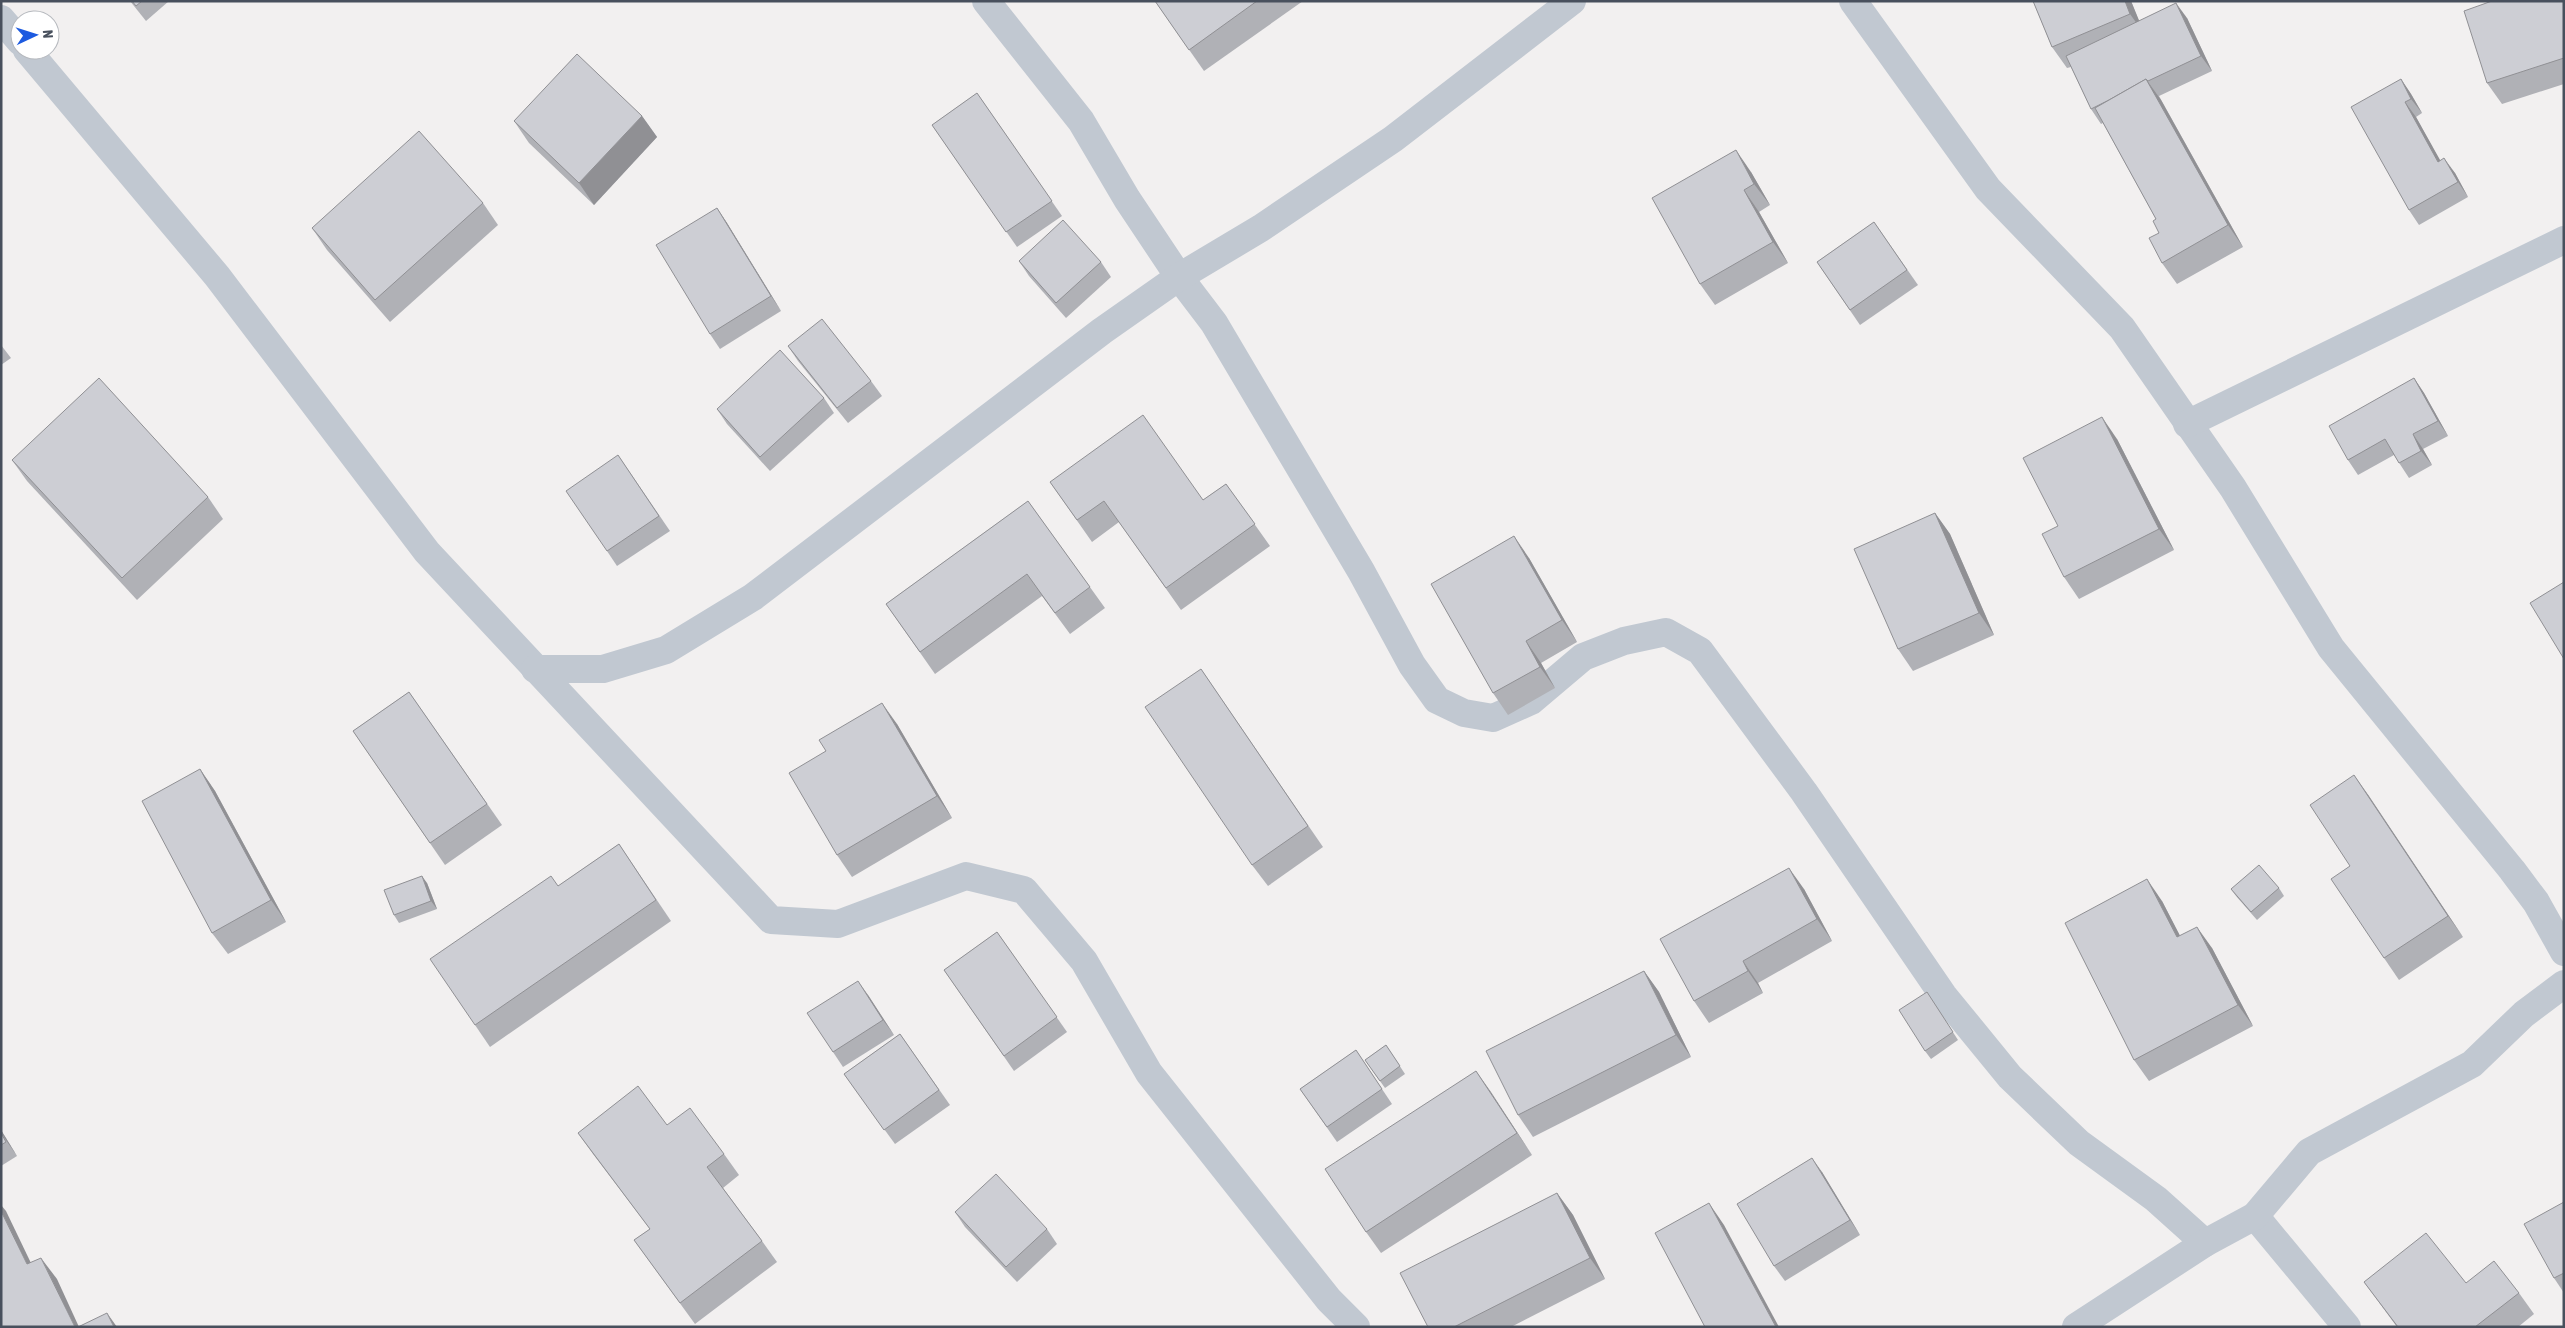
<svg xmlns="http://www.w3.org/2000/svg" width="2565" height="1328" viewBox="0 0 2565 1328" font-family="'Asap Condensed',sans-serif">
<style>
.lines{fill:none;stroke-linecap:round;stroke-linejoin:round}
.minor{stroke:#c1c8d1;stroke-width:28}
.wall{fill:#b0b1b6}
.shaded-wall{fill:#909094}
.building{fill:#cdced4;stroke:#909094}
</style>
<rect width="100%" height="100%" fill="#f2f0f0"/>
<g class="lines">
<g class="minor">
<polyline points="986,1 1081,121 1127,199 1179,277 1214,323 1361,571 1412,665 1437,700 1464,713 1493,718 1531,701 1583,657 1624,641 1666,632 1700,651 1804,792 1943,995 2010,1077 2079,1143 2156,1199 2205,1243"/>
<polyline points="1853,1 1988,189 2122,328 2233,488 2331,648 2512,870 2536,902 2564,952"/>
<polyline points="1,19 20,41"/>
<polyline points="27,50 217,276 427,552 771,920 838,924 966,876 1024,890 1084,961 1149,1073 1329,1300 1356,1327"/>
<polyline points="2187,424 2564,240"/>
<polyline points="535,669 603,669 666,650 753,597 1102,331 1179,277 1261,228 1393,139 1572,1"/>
<polyline points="2255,1216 2347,1327"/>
<polyline points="2076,1327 2205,1243 2255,1216 2309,1152 2472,1064 2524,1014 2564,984"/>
</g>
</g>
<g class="wall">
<polygon points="130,1 169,1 146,21"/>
<polygon points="1155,1 1303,1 1204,71"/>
<polygon points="2033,1 2131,1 2139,21 2187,18 2212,71 2159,96 2243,247 2177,284 2162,263 2159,233 2156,219 2103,123 2101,124 2091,109 2071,67 2067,68 2052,47"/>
<polygon points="2564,1 2564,84 2502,104 2487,83"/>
<polygon points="2401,79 2411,94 2422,113 2416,117 2440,161 2455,173 2468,197 2419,225 2409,210"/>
<polygon points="977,93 1062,216 1017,247 932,125"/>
<polygon points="642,116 657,137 594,205 529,143 514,121"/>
<polygon points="1751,172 1770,205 1759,212 1788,263 1715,305 1700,284"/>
<polygon points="483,203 498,225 390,322 327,250 312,228"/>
<polygon points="717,208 727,223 781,311 720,349 710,334"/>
<polygon points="1874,222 1918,285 1860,325 1817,262"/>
<polygon points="1019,261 1101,262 1111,277 1066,318 1029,276"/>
<polygon points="1,345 11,358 1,365"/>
<polygon points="788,346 871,381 882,396 848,423 798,361"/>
<polygon points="2414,378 2424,393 2448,436 2423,449 2432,465 2409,478 2394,455 2358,475 2348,460"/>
<polygon points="824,398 834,413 770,471 727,424 717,409"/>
<polygon points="2117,439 2174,550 2079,599 2064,577 2058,526"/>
<polygon points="618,455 670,531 617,566 607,551"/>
<polygon points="12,460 208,497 223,519 137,600 27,481"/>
<polygon points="1050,482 1203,500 1226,484 1270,546 1181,610 1119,522 1092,542"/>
<polygon points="1028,501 1105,608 1070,634 1042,596 935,674 886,604"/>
<polygon points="1935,513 1950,534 1994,635 1913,671 1898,649"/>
<polygon points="1529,558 1577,642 1541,663 1555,688 1508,715 1493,693"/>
<polygon points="1201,669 1323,847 1268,886 1252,865"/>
<polygon points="409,692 502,825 445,865 353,731"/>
<polygon points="897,724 952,818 852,877 837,855"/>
<polygon points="200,769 215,791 286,922 228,954 212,933"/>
<polygon points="2354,775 2463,937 2399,980 2384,958 2350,866"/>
<polygon points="619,844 671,921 490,1047 475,1025 558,886"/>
<polygon points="427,883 437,909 399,923 394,915"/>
<polygon points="2279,888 2284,896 2257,920 2236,896 2231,889"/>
<polygon points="1804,889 1832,941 1758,983 1763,993 1709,1023 1694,1001"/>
<polygon points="2162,901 2180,936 2212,948 2253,1026 2149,1081 2134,1060"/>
<polygon points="997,932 1067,1032 1014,1071 944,970"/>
<polygon points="1644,971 1659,992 1691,1057 1533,1137 1518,1115"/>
<polygon points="1927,992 1958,1040 1931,1059 1925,1051"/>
<polygon points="868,995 894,1035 843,1067 833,1052"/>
<polygon points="900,1034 950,1105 895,1144 844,1074"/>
<polygon points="1386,1045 1405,1074 1385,1088 1365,1060"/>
<polygon points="1356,1050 1392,1104 1337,1142 1300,1089"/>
<polygon points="1476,1071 1532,1155 1381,1253 1366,1232"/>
<polygon points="667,1125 724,1154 739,1175 723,1188 762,1241 777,1262 695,1324 634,1240 650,1229 593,1154 578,1133"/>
<polygon points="1,1130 17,1156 1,1166"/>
<polygon points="1822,1172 1860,1235 1785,1281 1774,1266"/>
<polygon points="1557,1193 1573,1215 1605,1279 1511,1327 1428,1327"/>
<polygon points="2564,1202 2564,1293 2554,1278"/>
<polygon points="955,1212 1047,1229 1057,1244 1017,1282 965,1227"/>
<polygon points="2364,1282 2466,1283 2519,1293 2534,1314 2518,1327 2397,1327"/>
</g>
<g class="shaded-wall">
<polygon points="2125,1 2131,1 2145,35 2130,14"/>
<polygon points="2176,3 2187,18 2212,71 2201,56"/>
<polygon points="2146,79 2161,100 2243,247 2228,225"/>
<polygon points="2401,79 2411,94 2422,113 2411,99"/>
<polygon points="2405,102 2416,117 2449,176 2438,162"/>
<polygon points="642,116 657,137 594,205 579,183"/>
<polygon points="1736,150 1751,172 1770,205 1754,184"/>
<polygon points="2444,158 2455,173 2468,197 2458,182"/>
<polygon points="1744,190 1759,212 1788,263 1773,242"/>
<polygon points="717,208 727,223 781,311 771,296"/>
<polygon points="2414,378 2424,393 2448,436 2438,421"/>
<polygon points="2102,417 2117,439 2174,550 2159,529"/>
<polygon points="2413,434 2423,449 2432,465 2421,451"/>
<polygon points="1935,513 1950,534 1994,635 1979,613"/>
<polygon points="1514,536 1529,558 1577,642 1562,620"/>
<polygon points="1526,641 1541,663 1555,688 1540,667"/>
<polygon points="882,703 897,724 952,818 937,796"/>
<polygon points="200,769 215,791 286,922 271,900"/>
<polygon points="2354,775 2369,796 2463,937 2448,916"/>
<polygon points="1789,868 1804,889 1832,941 1817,919"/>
<polygon points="422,876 427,883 437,909 431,901"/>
<polygon points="2147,879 2162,901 2192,959 2177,937"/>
<polygon points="2197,927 2212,948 2253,1026 2238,1005"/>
<polygon points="1743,961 1758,983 1763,993 1748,971"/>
<polygon points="1644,971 1659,992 1691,1057 1676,1035"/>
<polygon points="858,981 868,995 894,1035 883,1020"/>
<polygon points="1476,1071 1491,1092 1532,1155 1517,1133"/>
<polygon points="1,1130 17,1156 1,1133"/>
<polygon points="1812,1158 1822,1172 1860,1235 1850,1220"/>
<polygon points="1557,1193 1573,1215 1605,1279 1590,1258"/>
<polygon points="1709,1203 1724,1225 1779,1327 1776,1327"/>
<polygon points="1,1205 6,1211 42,1286 27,1264 1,1211"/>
<polygon points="41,1258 57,1279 79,1327 75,1327"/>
<polygon points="107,1313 117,1327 114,1327"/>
</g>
<g class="building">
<polygon points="132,1 142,1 136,6"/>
<polygon points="1155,1 1257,1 1189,50"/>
<polygon points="2033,1 2125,1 2130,14 2052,47"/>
<polygon points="2492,1 2564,1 2564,58 2487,83 2464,11"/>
<polygon points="2176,3 2201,56 2148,81 2146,79 2109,100 2091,109 2066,56"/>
<polygon points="577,54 642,116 579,183 514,121"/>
<polygon points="2146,79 2228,225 2162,263 2149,238 2159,233 2153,221 2156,219 2095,108"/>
<polygon points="2401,79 2411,99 2405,102 2438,162 2444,158 2458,182 2409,210 2351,107"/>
<polygon points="977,93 1052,201 1006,232 932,125"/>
<polygon points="419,131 483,203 375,300 312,228"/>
<polygon points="1736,150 1754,184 1744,190 1773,242 1700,284 1652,198"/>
<polygon points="717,208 771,296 710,334 656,245"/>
<polygon points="1063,220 1101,262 1056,303 1019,261"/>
<polygon points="1874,222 1907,270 1850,310 1817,262"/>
<polygon points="822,319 871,381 837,408 788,346"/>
<polygon points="780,350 824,398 760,457 717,409"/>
<polygon points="99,378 208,497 122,578 12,460"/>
<polygon points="2414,378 2438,421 2413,434 2421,451 2399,463 2385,439 2348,460 2329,426"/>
<polygon points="1143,415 1203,500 1226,484 1255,524 1166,588 1104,501 1077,520 1050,482"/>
<polygon points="2102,417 2159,529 2064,577 2042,534 2058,526 2023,458"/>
<polygon points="618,455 659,516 607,551 566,491"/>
<polygon points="1028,501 1090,587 1055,613 1027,574 920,652 886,604"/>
<polygon points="1935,513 1979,613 1898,649 1854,549"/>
<polygon points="1514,536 1562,620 1526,641 1540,667 1493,693 1431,584"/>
<polygon points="2564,582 2564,659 2530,603"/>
<polygon points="1201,669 1308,826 1252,865 1145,707"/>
<polygon points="409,692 487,804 430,843 353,731"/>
<polygon points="882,703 937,796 837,855 789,773 826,751 819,740"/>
<polygon points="200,769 271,900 212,933 142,801"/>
<polygon points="2354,775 2448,916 2384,958 2331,879 2350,866 2310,805"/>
<polygon points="619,844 656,900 475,1025 430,959 551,876 558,886"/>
<polygon points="2259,865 2279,888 2251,912 2231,889"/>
<polygon points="1789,868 1817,919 1743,961 1748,971 1694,1001 1660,939"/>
<polygon points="422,876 431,901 394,915 384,890"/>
<polygon points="2147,879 2177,937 2197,927 2238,1005 2134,1060 2065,923"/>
<polygon points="997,932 1057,1017 1004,1056 944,970"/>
<polygon points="1644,971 1676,1035 1518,1115 1486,1051"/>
<polygon points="858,981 883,1020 833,1052 807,1013"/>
<polygon points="1927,992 1953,1032 1925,1051 1899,1010"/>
<polygon points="900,1034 939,1090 884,1130 844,1074"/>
<polygon points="1386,1045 1400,1066 1380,1081 1365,1060"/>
<polygon points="1356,1050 1382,1089 1327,1127 1300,1089"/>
<polygon points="1476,1071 1517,1133 1366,1232 1325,1169"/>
<polygon points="638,1086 667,1125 690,1108 724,1154 707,1167 762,1241 680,1303 634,1240 650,1229 578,1133"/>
<polygon points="1,1133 6,1142 1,1145"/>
<polygon points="1812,1158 1850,1220 1774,1266 1737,1204"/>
<polygon points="996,1174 1047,1229 1006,1267 955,1212"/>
<polygon points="1557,1193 1590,1258 1454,1327 1428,1327 1400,1273"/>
<polygon points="2564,1202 2564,1273 2554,1278 2524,1224"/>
<polygon points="1709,1203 1776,1327 1705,1327 1655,1233"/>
<polygon points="1,1211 27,1264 41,1258 75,1327 1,1327"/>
<polygon points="2426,1233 2466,1283 2494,1261 2519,1293 2475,1327 2398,1327 2364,1282"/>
<polygon points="107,1313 114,1327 78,1327"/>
</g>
<rect width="2565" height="1328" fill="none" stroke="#48505d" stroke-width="5"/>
<g transform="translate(35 35) rotate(86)"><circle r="24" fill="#ffffff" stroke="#b6b9be"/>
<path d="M0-4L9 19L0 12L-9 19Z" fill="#1c5ae0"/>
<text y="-8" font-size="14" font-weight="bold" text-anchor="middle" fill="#48505d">N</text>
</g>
</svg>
